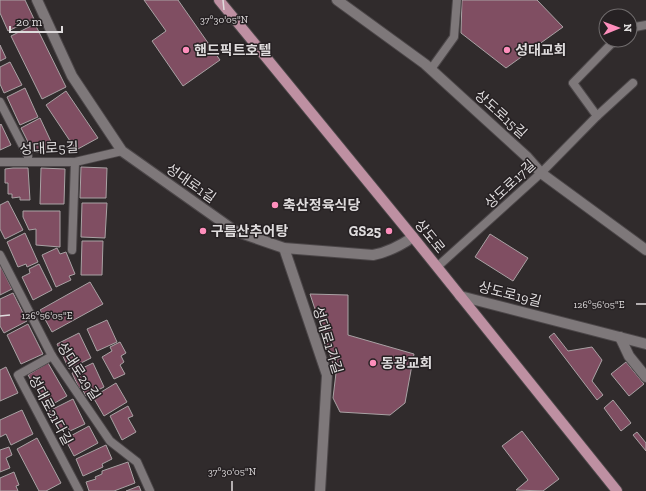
<svg xmlns="http://www.w3.org/2000/svg" width="646" height="491" viewBox="0 0 646 491" font-family="'Zilla Slab','Noto Sans KR',serif">
<style>
.building{fill:#804e62;stroke:#a9a2a4}
.lines{fill:none;stroke-linecap:round;stroke-linejoin:round}
.service-casing{stroke:#4c4749;stroke-width:10}
.minor-casing{stroke:#4c4749;stroke-width:12}
.tertiary-casing{stroke:#4c4749;stroke-width:12}
.primary-casing{stroke:#4c4749;stroke-width:12}
.service{stroke:#7e787a;stroke-width:8}
.minor{stroke:#7e787a;stroke-width:10}
.tertiary{stroke:#7e787a;stroke-width:10}
.primary{stroke:#be90a2;stroke-width:10}
.ticks{fill:none;stroke:#dfdcdd;stroke-width:1.5}
.poi-dot{fill:#fe8ebc;stroke:#262123;stroke-width:1.5}
.labels{text-anchor:middle;stroke-width:3;stroke-linejoin:round;paint-order:stroke}
.poi-label{font-size:14px;font-weight:bold;fill:#dfdcdd;stroke:#262123;text-anchor:start}
.street-label{font-size:14px;fill:#dfdcdd;stroke:#262123}
.ticks-label{font-size:10px;text-anchor:middle;fill:#dfdcdd;stroke:#262123;stroke-width:3;stroke-linejoin:round;paint-order:stroke}
</style>
<rect width="100%" height="100%" fill="#302b2c"/>
<g class="building">
<polygon points="0,0 25,0 34,19 8,31 0,13"/>
<polygon points="144,0 178,0 220,60 183,86 152,41 166,31"/>
<polygon points="462,0 537,0 563,27 506,68 461,33"/>
<polygon points="35,24 66,87 42,99 11,36"/>
<polygon points="0,45 6,58 0,61"/>
<polygon points="10,62 22,85 4,93 0,84 0,67"/>
<polygon points="25,88 38,117 20,125 7,97"/>
<polygon points="66,91 98,138 76,150 46,105"/>
<polygon points="40,118 54,148 44,153 33,152 21,128"/>
<polygon points="1,124 11,145 0,150 0,125"/>
<polygon points="81,167 107,168 106,198 80,198"/>
<polygon points="13,168 28,168 30,200 20,200 20,197 12,198 12,194 8,194 8,183 5,183 5,169"/>
<polygon points="41,168 65,169 64,204 40,204"/>
<polygon points="8,201 23,230 5,239 0,229 0,205"/>
<polygon points="82,203 107,203 105,238 81,237"/>
<polygon points="23,211 60,211 60,247 36,245 36,229 29,230 23,217"/>
<polygon points="25,233 38,262 27,267 26,264 18,267 7,242"/>
<polygon points="490,234 528,258 513,281 475,257"/>
<polygon points="82,241 103,241 102,275 81,275"/>
<polygon points="57,248 60,254 66,252 75,274 69,276 71,280 56,287 42,255"/>
<polygon points="39,264 52,290 33,300 22,277 30,273 29,269"/>
<polygon points="0,265 12,289 0,295"/>
<polygon points="90,282 103,304 52,332 40,310"/>
<polygon points="13,293 27,321 4,333 0,326 0,299"/>
<polygon points="310,294 348,295 348,335 414,354 405,403 390,415 340,412 333,398 336,373"/>
<polygon points="107,320 117,342 97,351 87,329"/>
<polygon points="28,324 43,354 21,364 7,335"/>
<polygon points="79,333 91,358 69,369 57,344"/>
<polygon points="554,333 568,351 592,347 602,360 592,381 603,395 597,400 549,337"/>
<polygon points="120,342 126,353 121,356 124,362 120,365 125,374 114,379 102,357 112,351 110,347"/>
<polygon points="626,362 644,384 629,396 611,374"/>
<polygon points="48,363 67,396 53,404 51,401 45,405 28,375"/>
<polygon points="93,363 104,387 86,396 81,387 79,388 72,373"/>
<polygon points="6,367 18,393 0,401 0,370"/>
<polygon points="116,383 127,402 104,416 93,397"/>
<polygon points="73,399 85,424 70,431 68,428 60,432 56,423 53,424 47,412"/>
<polygon points="613,400 631,423 621,431 604,408"/>
<polygon points="128,406 133,416 128,418 136,432 122,440 110,416"/>
<polygon points="22,410 33,434 11,445 6,434 0,437 0,420"/>
<polygon points="89,426 98,443 74,456 65,439"/>
<polygon points="522,431 559,479 543,491 516,490 528,480 502,446"/>
<polygon points="637,432 646,443 646,451 633,435"/>
<polygon points="37,438 61,483 46,491 39,491 17,449"/>
<polygon points="106,445 112,459 102,464 103,467 83,476 76,459"/>
<polygon points="9,447 12,455 6,458 10,468 0,472 0,450"/>
<polygon points="128,462 135,483 114,491 89,491 86,482 96,479 95,477 102,474 102,471"/>
<polygon points="14,472 19,485 16,486 18,491 0,491 0,478"/>
<polygon points="139,486 141,491 126,491"/>
</g>
<g class="lines">
<defs>
<g id="service">
<polyline points="630,28 646,25"/>
<polyline points="431,69 454,37 457,0"/>
<polyline points="0,102 28,156 28,162"/>
<polyline points="597,116 633,83"/>
<polyline points="0,162 75,162 122,151"/>
<polyline points="72,250 75,162"/>
<polyline points="0,255 52,356 110,441 137,462 150,491"/>
<polyline points="437,267 541,173 597,116 573,83 615,40"/>
<polyline points="52,356 18,375 79,491"/>
</g>
<g id="minor">
<polyline points="337,0 425,64 527,157 541,173 646,250"/>
<polyline points="284,248 327,375 320,491"/>
<polyline points="460,296 646,344"/>
<polyline points="620,337 629,356 646,377"/>
</g>
<path id="tertiary" d="M37,0L72,76L122,151L235,231L284,248L373,255C389,252 400,246 413,237"/>
<polyline id="primary" points="219,0 413,237 617,491"/>
</defs>
<use href="#service" class="service-casing"/>
<use href="#minor" class="minor-casing"/>
<use href="#tertiary" class="tertiary-casing"/>
<use href="#primary" class="primary-casing"/>
<use href="#service" class="service"/>
<use href="#minor" class="minor"/>
<use href="#tertiary" class="tertiary"/>
<use href="#primary" class="primary"/>
</g>
<path class="ticks" d="M223,0L224,10M636,304H646M0,316L10,315M232,481V491"/>
<g class="poi-dot">
<circle cx="186" cy="50" r="4"/>
<circle cx="507" cy="50" r="4"/>
<circle cx="275" cy="205" r="4"/>
<circle cx="203" cy="231" r="4"/>
<circle cx="389" cy="231" r="4"/>
<circle cx="373" cy="363" r="4"/>
</g>
<g class="labels">
<g class="poi-label">
<text x="194" y="55">핸드픽트호텔</text>
<text x="515" y="55">성대교회</text>
<text x="283" y="210">축산정육식당</text>
<text x="211" y="236">구름산추어탕</text>
<text x="381" y="236" text-anchor="end">GS25</text>
<text x="381" y="368">동광교회</text>
</g>
<g class="street-label">
<text transform="translate(501 114) rotate(42)" y="5">상도로15길</text>
<text transform="translate(49 148) rotate(-2)" y="5">성대로5길</text>
<text transform="translate(191 183) rotate(35)" y="5">성대로1길</text>
<text transform="translate(510 184) rotate(-43)" y="5">상도로17길</text>
<text transform="translate(430 236) rotate(51)" y="5">상도로</text>
<text transform="translate(510 294) rotate(14)" y="5">상도로19길</text>
<text transform="translate(328 340) rotate(73)" y="5">성대로1가길</text>
<text transform="translate(79 371) rotate(57)" y="5">성대로29길</text>
<text transform="translate(51 410) rotate(62)" y="5">성대로21다길</text>
</g>
</g>
<g class="ticks-label">
<text x="224" y="23">37°30'05"N</text>
<text x="599" y="308">126°56'05"E</text>
<text x="47" y="319">126°56'05"E</text>
<text x="232" y="475">37°30'05"N</text>
</g>
<g transform="translate(618 28) rotate(89)"><circle r="19" fill="#262123" stroke="#706c6d"/>
<path d="M0-3L7 15L0 10L-7 15Z" fill="#fe8ebc"/>
<text y="-6" font-size="11" font-weight="bold" text-anchor="middle" fill="#dfdcdd">N</text>
</g>
<path d="M10 26v6h52v-6" fill="none" stroke="#dfdcdd" stroke-width="2"/>
<text x="16" y="26" font-size="12" fill="#dfdcdd" stroke="#262123" stroke-width="3" paint-order="stroke">20 m</text>
</svg>
